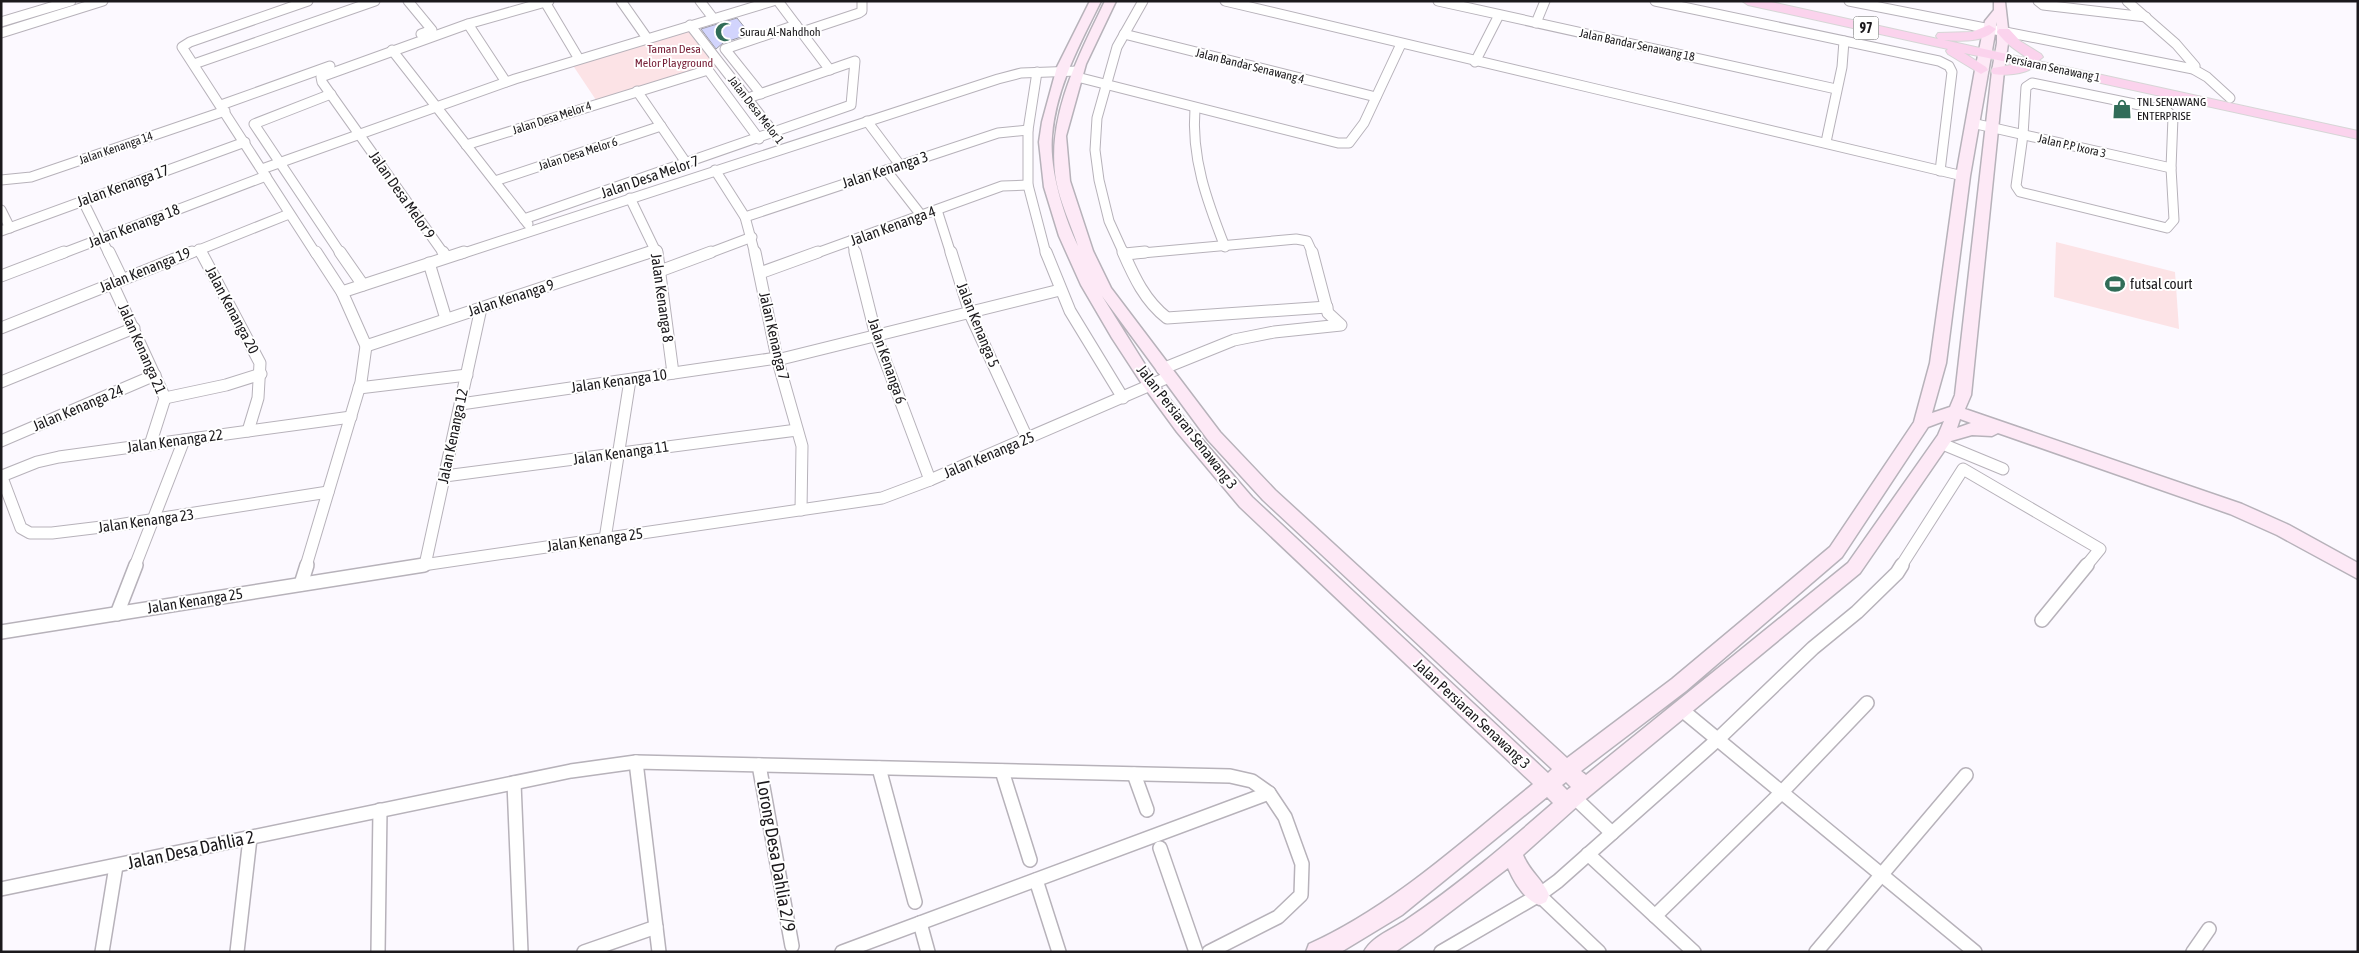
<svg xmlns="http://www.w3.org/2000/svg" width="2359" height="953" viewBox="0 0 2359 953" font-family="'Asap Condensed',sans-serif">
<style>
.green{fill:#fce3e6}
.building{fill:#d2d4fd;stroke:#9b9ba5}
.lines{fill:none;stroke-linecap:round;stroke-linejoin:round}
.street-far2-casing{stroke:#b7b2ba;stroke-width:11}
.street-far1-casing{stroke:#b7b2ba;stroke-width:13}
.street-casing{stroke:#b7b2ba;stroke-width:16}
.secondary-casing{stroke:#b7b2ba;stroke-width:3}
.primary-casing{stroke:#d6d6d6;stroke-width:2}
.street-far2{stroke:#fff;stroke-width:9}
.street-far1{stroke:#fff;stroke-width:11}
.street{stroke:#fff;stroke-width:13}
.secondary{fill:#fde9f6;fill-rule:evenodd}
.primary{fill:#fbd3ed;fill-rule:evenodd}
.labels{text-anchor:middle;stroke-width:4;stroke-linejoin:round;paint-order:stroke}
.far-poi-label{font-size:12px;fill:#1b191c;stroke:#fff;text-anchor:start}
.far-street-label{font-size:12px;fill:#1b191c;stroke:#fff}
.far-park-label{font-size:12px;fill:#751c34;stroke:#fff}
.shield{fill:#fff;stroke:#5f5e60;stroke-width:1}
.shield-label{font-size:14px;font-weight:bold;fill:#1b191c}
.street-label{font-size:15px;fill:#1b191c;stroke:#fff}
.poi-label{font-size:15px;fill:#1b191c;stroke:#fff;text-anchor:start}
.near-street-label{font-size:18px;fill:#1b191c;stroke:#fff}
</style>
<rect width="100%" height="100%" fill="#fcf9ff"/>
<g class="green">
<polygon points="689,26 721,66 598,103 572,64"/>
<polygon points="2056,242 2175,272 2179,329 2054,297"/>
</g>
<polygon class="building" points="737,18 750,34 723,43 716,49 701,29"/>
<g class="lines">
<defs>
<g id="street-far2">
<polyline points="308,1 190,42 182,47 316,254"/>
<polyline points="408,1 432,30 421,34"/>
<polyline points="621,1 647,38"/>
<polyline points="700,1 713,18"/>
<polyline points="778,1 830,70"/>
<path d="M1225,1C1471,61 1717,116 1963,176"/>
<polyline points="1438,1 1836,89"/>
<polyline points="1655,1 1939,61 1949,66 1952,72 1940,171"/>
<polyline points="1849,1 2193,69 2207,77 2230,98"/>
<polyline points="2038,1 2043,5 2146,17"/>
<polyline points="2127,1 2176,44 2195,66 2193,69"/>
<polyline points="545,2 579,59"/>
<polyline points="1,22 71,1"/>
<polyline points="1536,23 1545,1"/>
<polyline points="468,24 506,82"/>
<polyline points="690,25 778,138"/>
<polyline points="802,32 859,13 862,11 862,1"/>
<polyline points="1,33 103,1"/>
<polyline points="1124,34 1376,97"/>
<polyline points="392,50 528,224"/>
<polyline points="1475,62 1499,15"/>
<polyline points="194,64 375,1"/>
<polyline points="1037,72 1028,130 1028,185 1046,254"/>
<polyline points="1077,77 1338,143 1349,143 1364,123 1401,44"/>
<polygon points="2032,83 2159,109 2167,111 2173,117 2171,168 2174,220 2167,228 2020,192 2016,186 2023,135 2026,87"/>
<polyline points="637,91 687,164"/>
<polyline points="331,94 254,124 341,254"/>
<polyline points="761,94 725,49 796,25"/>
<polyline points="221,105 330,66"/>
<path d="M1195,108C1191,158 1207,201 1225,247"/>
<polyline points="867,121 900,165"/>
<polyline points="1972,123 2171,168"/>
<polyline points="1826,142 1842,67 1844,41"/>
<polyline points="466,145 708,70 759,139"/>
<polyline points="262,169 515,79 773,1"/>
<polyline points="715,170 745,217 755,254"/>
<polyline points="886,170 921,215"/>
<polyline points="1,180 31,177 225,111"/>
<polyline points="495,181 661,126"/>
<polyline points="630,198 657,254"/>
<polyline points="83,201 109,254"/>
<polyline points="1,210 10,228"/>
<polyline points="937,210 951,254"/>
<polyline points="745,217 998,133 1028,130"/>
<polyline points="524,219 851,105 855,61 748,98"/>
<polyline points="1,231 245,142"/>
<polyline points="852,240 855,254"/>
<polyline points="199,249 201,254"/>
<polyline points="61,254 266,176"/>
<polyline points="189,254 289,214"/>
<polyline points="444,254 322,82 321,77 468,24 549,1"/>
<polyline points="461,254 998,79 1021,73 1078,71"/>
<polyline points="646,254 657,250"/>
<polyline points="707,254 752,237"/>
<polyline points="814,254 1002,186 1028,185"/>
<polyline points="1124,254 1109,221 1099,180 1095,150 1097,118 1117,47 1143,1"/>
<polyline points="1131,254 1296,239 1307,241 1313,254"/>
</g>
<g id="street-far1">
<polyline points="109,252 122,279"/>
<polyline points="201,252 260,363 258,398 248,431"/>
<polyline points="340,252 363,285"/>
<polyline points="443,252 446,257"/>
<polyline points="657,252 673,373"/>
<polyline points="755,252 777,358 802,446 801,510"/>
<polyline points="855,252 876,336 930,480"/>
<polyline points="951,252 971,316 1027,438"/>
<polyline points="1046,252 1070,311 1123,398"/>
<path d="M1123,252C1134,277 1145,301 1167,318L1327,307"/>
<polyline points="1125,254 1145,252"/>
<polyline points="429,263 446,319"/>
<polyline points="660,271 711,252"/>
<polyline points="760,273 818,252"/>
<polyline points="1,276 64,252"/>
<polyline points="112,283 165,398 150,445"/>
<polyline points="342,292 464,252"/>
<polyline points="1,328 192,252"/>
<polyline points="366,346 650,252"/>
<polyline points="777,360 1060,290"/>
<polyline points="1162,369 1234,340 1274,332 1341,325 1328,313 1312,252"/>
<polyline points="1,382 134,328"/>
<polyline points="359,388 467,375"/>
<polyline points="165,398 226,385 261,374"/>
<polyline points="461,404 777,358"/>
<polyline points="1,441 155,375"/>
<polyline points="1940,443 2003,469"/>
<polyline points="1,475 21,528 30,533 52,533 118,525 328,492"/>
<polyline points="2,476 37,462 59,457 351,417"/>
<polyline points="445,476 797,430"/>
<polyline points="605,539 630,380"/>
<polyline points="425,565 481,308"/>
<polyline points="135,566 184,440"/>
<polyline points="306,566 361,382 366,346 342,292 316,252"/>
<polyline points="416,566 882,498 930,480 1169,377"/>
<polyline points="1901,566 1963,469 2100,549 2086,566"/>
</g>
<g id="street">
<polyline points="301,584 307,565"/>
<polyline points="117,614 136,565"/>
<polyline points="2042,620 2087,565"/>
<polyline points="1,632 424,565"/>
<polyline points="1682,710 1975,952"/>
<polyline points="636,762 659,952"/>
<polyline points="759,765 792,946"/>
<polyline points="879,768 915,902"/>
<polyline points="1002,771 1030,860"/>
<polyline points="1134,774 1147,810"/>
<polyline points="514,783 521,952"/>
<polyline points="1574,797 1612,833"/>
<polyline points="1160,848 1196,952"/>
<polyline points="1588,854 1694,952"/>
<polyline points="1036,880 1059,952"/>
<polyline points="1,889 571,771 636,762 1230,776 1252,781 1269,793 1285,817 1302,864 1301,895 1278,917 1209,952"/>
<polyline points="1539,895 1599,952"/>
<polyline points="1655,916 1781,793 1867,703"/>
<polyline points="920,923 928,952"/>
<polyline points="102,952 116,866"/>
<polyline points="237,952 250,838"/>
<polyline points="378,952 380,810"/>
<polyline points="584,952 656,927"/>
<polyline points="842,952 1269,793"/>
<polyline points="1441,952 1539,895 1558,881 1717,740 1813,648 1857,612 1897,573 1902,565"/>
<polyline points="1816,952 1966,775"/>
<polyline points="2193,952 2209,929"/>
</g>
<path id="secondary" d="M1090,1H1101C1080,44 1056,87 1052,136C1049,170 1064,216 1078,246C1071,225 1060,202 1056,180C1046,117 1078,57 1105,1H1116L1086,64L1066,136L1070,181L1093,251L1111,288L1220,432L1275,490L1567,758L1672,679L1830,547L1914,422L1930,363L1956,176L1975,70L1985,21L1994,10V1L2005,2L2009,37L2004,71L1971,395L1965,409L2242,504L2289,525L2358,563V579L2277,535L2230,514L1998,433L1992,436L1972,435L1951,441L1860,573L1581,803L1523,855C1530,872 1543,880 1549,895L1546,902L1539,905C1524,899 1514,882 1508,868L1421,934L1395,952H1364C1371,937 1393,929 1406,920C1458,885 1506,844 1553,803L1547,797L1402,915L1341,952H1306L1309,944C1393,906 1462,841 1533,784L1240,507L1177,432L1144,387L1112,338L1081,285L1059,236L1044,187L1039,142L1042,122L1057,67ZM1997,22V43L1992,71L1955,395L1950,407L1932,413L1946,363L1970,176ZM1102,296L1208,440L1263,500L1552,769L1548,773L1252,497L1188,423L1154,379ZM1960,419L1971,423L1957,428ZM1944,421L1938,435L1848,563L1586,775L1581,771L1686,691L1842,557L1928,427ZM1566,782L1571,787L1567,790L1562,785Z"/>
<path id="primary" d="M1742,1H1767L1938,39L1936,36L1938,33L1972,32L1989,25L1996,29C1984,43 1961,41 1944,40L2029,59C2017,51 2006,44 1997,32L1999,29H2009L2020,41L2041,54L2043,57L2038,61L2358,131V139L2032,68C2025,74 2003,76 1993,74L1991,71L1993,68L2017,64L1964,53L1986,67L1988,70L1981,74L1948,54L1946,51L1948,49L1748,5Z"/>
</defs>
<use href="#street-far2" class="street-far2-casing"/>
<use href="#street-far1" class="street-far1-casing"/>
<use href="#street" class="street-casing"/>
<use href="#secondary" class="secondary-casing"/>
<use href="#primary" class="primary-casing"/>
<use href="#street-far2" class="street-far2"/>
<use href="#street-far1" class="street-far1"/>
<use href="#street" class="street"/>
<use href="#secondary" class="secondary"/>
<use href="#primary" class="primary"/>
</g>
<defs>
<symbol id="mosque-bare" viewBox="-9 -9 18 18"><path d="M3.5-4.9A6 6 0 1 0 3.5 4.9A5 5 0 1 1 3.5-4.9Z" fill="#316d58" stroke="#fff" stroke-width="2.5" paint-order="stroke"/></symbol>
<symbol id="shop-bare" viewBox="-9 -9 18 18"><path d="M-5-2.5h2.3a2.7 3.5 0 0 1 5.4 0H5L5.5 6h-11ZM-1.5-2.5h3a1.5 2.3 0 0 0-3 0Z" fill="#316d58" stroke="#fff" stroke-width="2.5" paint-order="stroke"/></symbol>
<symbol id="stadium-bare" viewBox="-9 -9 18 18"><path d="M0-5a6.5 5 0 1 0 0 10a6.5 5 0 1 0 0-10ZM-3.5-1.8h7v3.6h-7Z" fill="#316d58" stroke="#fff" stroke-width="2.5" paint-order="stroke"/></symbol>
</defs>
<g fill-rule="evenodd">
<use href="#mosque-bare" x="711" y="18" width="28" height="28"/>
<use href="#shop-bare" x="2108" y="95" width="28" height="28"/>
<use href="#stadium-bare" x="2101" y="270" width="28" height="28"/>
</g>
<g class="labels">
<g class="far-poi-label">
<text x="740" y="36">Surau Al-Nahdhoh</text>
<text x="2137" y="106">TNL SENAWANG<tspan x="2137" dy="14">ENTERPRISE</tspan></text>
</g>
<g class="far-street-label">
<text transform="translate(1637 45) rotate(12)" y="4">Jalan Bandar Senawang 18</text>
<text transform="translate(1250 66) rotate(14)" y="4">Jalan Bandar Senawang 4</text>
<text transform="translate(2053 68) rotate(12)" y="4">Persiaran Senawang 1</text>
<text transform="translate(756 110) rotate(52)" y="4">Jalan Desa Melor 1</text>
<text transform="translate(552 118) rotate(-18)" y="4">Jalan Desa Melor 4</text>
<text transform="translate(2072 146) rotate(13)" y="4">Jalan P.P Ixora 3</text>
<text transform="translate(116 148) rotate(-19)" y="4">Jalan Kenanga 14</text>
<text transform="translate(578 154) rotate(-18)" y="4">Jalan Desa Melor 6</text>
</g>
<g class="far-park-label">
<text x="674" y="53">Taman Desa<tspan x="674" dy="14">Melor Playground</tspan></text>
</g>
<rect class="shield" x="1853.5" y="16.5" width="25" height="23" rx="4"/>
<g class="shield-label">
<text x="1866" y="33">97</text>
</g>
<g class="street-label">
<text transform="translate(885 170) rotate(-18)" y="5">Jalan Kenanga 3</text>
<text transform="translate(650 177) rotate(-19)" y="5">Jalan Desa Melor 7</text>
<text transform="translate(123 186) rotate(-20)" y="5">Jalan Kenanga 17</text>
<text transform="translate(402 195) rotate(55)" y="5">Jalan Desa Melor 9</text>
<text transform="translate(134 226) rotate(-21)" y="5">Jalan Kenanga 18</text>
<text transform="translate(893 226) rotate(-20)" y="5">Jalan Kenanga 4</text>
<text transform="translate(145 270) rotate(-22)" y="5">Jalan Kenanga 19</text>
<text transform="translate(511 298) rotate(-18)" y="5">Jalan Kenanga 9</text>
<text transform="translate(662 298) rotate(82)" y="5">Jalan Kenanga 8</text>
<text transform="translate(232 310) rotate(62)" y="5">Jalan Kenanga 20</text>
<text transform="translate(978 325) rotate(68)" y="5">Jalan Kenanga 5</text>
<text transform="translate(774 336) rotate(77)" y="5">Jalan Kenanga 7</text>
<text transform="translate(142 349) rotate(66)" y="5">Jalan Kenanga 21</text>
<text transform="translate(887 361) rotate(71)" y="5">Jalan Kenanga 6</text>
<text transform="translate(619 381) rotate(-8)" y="5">Jalan Kenanga 10</text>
<text transform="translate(78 408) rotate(-23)" y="5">Jalan Kenanga 24</text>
<text transform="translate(1187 427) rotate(52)" y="5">Jalan Persiaran Senawang 3</text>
<text transform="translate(453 436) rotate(-78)" y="5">Jalan Kenanga 12</text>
<text transform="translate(175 441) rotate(-8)" y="5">Jalan Kenanga 22</text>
<text transform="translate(621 453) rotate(-8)" y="5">Jalan Kenanga 11</text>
<text transform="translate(989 455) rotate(-23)" y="5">Jalan Kenanga 25</text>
<text transform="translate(146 521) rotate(-8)" y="5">Jalan Kenanga 23</text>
<text transform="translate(595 540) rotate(-8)" y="5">Jalan Kenanga 25</text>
<text transform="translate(195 601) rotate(-9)" y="5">Jalan Kenanga 25</text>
<text transform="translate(1472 714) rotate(43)" y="5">Jalan Persiaran Senawang 3</text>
</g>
<g class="poi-label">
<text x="2130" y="289">futsal court</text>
</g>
<g class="near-street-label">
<text transform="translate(191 850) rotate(-12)" y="6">Jalan Desa Dahlia 2</text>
<text transform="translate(776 856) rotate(80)" y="6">Lorong Desa Dahlia 2/9</text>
</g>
</g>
<rect width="2359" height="953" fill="none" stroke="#1b191c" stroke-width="5"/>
</svg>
